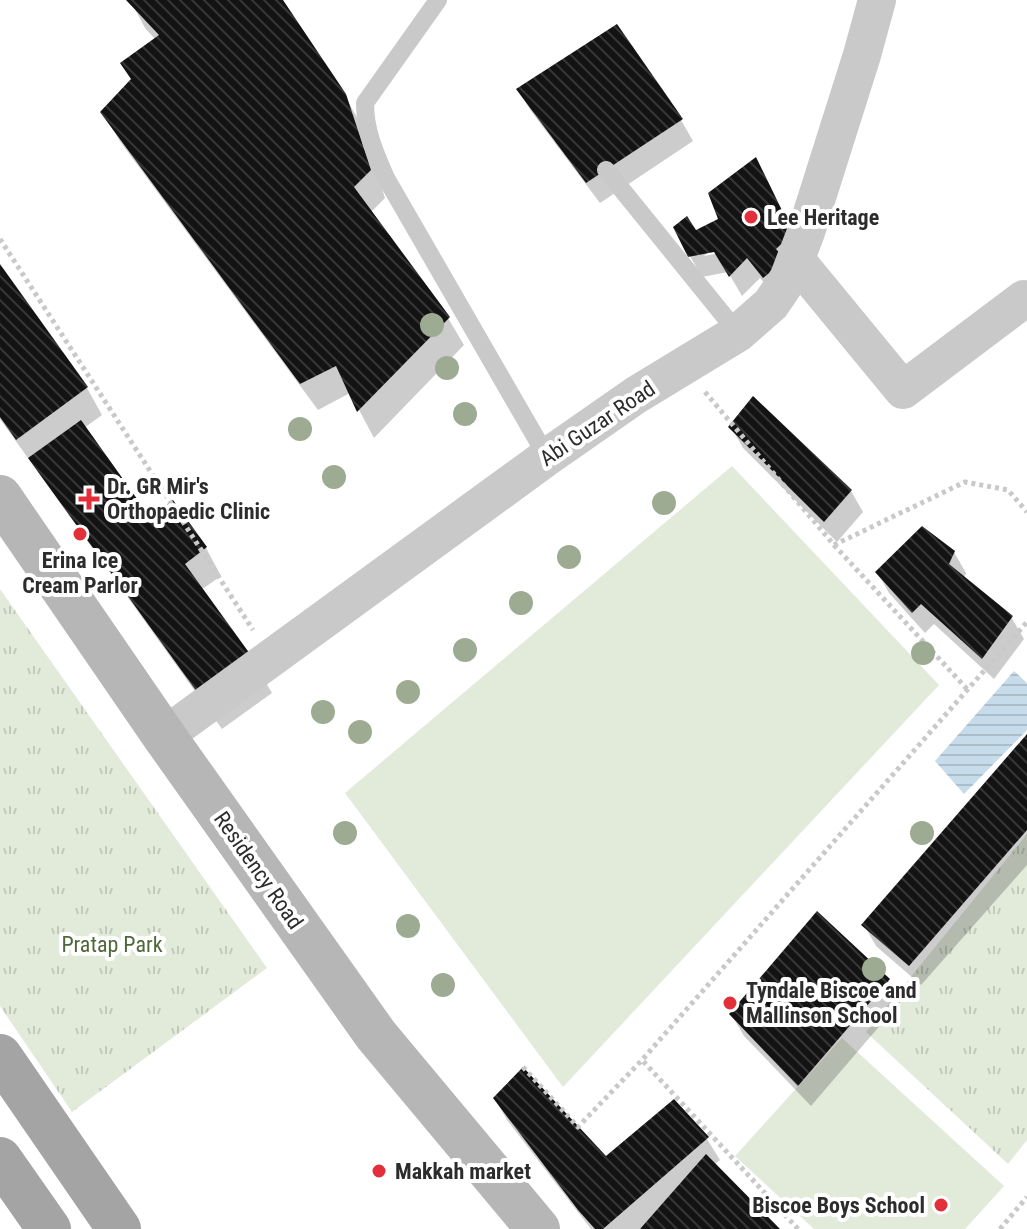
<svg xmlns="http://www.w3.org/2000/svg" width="1027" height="1229" viewBox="0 0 1027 1229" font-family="'Roboto Condensed',sans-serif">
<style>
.park{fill:url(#park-tufts)}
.garden{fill:#e2eada}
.water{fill:url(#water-rules)}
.shadow{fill:#0003;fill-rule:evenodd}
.building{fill:url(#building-back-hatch)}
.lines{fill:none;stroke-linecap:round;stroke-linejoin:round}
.path{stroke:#c9c9c9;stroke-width:5;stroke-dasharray:4 4;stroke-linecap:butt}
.lane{stroke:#c9c9c9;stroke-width:18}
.street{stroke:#c9c9c9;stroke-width:38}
.secondary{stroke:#b6b6b6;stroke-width:44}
.primary{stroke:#a4a4a4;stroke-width:44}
.tree{fill:#9eab93}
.poi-dot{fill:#e32f3a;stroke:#fff;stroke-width:3}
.labels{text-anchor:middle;stroke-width:8;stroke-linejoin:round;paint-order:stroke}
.poi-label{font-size:22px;font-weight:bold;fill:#2c2c2c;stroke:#fff;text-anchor:start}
.street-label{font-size:22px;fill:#2c2c2c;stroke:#fff}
.park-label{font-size:22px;fill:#4f673b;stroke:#fff}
</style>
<defs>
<pattern id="park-tufts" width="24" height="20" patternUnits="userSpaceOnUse" patternTransform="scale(2)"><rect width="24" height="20" fill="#e2eada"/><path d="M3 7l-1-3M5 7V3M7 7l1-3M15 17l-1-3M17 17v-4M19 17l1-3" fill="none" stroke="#c2c9bb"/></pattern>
<pattern id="water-rules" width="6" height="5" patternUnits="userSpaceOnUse" patternTransform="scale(2)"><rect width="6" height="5" fill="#c6dcea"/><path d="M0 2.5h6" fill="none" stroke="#aabdc9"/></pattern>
<pattern id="building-back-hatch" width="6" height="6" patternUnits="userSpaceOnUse" patternTransform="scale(2)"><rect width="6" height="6" fill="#131313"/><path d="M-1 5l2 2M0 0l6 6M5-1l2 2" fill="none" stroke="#363636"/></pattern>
</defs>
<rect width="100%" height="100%" fill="#fff"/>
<g class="park">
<polygon points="0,589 267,968 72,1112 0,1006"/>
<polygon points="1027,834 1027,1140 1008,1164 866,1032"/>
</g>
<g class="garden">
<polygon points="732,466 939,685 563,1087 345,793"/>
<polygon points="842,1038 1004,1186 965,1229 814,1229 735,1156"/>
</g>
<polygon class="water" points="1014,671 1027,683 1027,730 964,794 935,761"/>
<g class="shadow">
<polygon points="130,0 280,0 344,95 361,124 385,198 370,213 448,318 464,345 374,438 350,393 318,410 119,140 103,112 133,80 155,39 145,28"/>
<polygon points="617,27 681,120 693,141 600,203 531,111 518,90"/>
<path d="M756,160L767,180L803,255L777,298L760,278L742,296L728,272L702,277L690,256L695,233L721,220ZM709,251L724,252L704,256Z"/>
<polygon points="0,268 87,388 102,415 84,428 150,519 173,503 206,548 221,576 201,590 256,666 272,693 222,729 0,419"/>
<polygon points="731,427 851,491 863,512 837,542 743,448"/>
<polygon points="954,552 966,573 964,579 1011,617 1024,639 994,679 934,624 925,633 889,593 877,572"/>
<polygon points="1027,737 1027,865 921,985 876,946 864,925"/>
<polygon points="888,980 901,1001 811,1106 744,1036 731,1014"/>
<polygon points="495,1099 606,1159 673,1101 707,1139 720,1160 714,1165 777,1229 591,1229 507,1120"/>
</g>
<g class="building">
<polygon points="126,0 283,0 346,94 371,170 354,187 450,317 357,412 336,366 300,384 100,112 131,79 120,63 159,35"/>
<polygon points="617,24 683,119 586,183 516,89"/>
<polygon points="756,157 793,233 776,249 786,260 763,278 747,258 729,277 714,252 688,257 673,227 687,216 696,230 718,219 708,193"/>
<polygon points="0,264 88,387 16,440 0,417"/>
<polygon points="753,396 852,490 824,522 728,427"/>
<polygon points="81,420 150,517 173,500 207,547 185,564 258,665 205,703 28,458"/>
<polygon points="922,526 955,551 949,564 1013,616 982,659 921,604 912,613 875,572"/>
<polygon points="1027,734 1027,830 909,966 861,925"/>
<polygon points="817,911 890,979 798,1086 729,1014"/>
<polygon points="523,1067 606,1156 674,1099 709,1137 603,1229 595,1229 578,1210 493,1098"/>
<polygon points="706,1154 780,1229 640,1229"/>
</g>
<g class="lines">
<g class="path">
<polyline points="0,239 253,630"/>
<polyline points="705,392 834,545 965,482 1008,490 1027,512"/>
<polyline points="834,545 967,689"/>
<polyline points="523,1067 578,1127 642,1060"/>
<polyline points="798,1229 642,1060 1027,622"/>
<polyline points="1000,1229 1027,1197"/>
</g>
<g class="lane">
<path d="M438,0L365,103C365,131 375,153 386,178L547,457"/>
<polyline points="606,170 738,333"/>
</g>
<g class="street">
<polyline points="796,260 903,390 1024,299"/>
<polyline points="164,736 547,457 636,395 738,333 771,304 788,279 806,232 862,55 877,0"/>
</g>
<polyline class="secondary" points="0,497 164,736 376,1035 538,1229"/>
<g class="primary">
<polyline points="0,1056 119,1229"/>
<polyline points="0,1159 49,1229"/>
</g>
</g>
<g class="tree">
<circle cx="432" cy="325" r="12"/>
<circle cx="447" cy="368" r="12"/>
<circle cx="465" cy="414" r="12"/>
<circle cx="300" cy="429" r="12"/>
<circle cx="334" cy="477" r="12"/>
<circle cx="664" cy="503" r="12"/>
<circle cx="569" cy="557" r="12"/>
<circle cx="521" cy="603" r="12"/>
<circle cx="465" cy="650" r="12"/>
<circle cx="923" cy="653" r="12"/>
<circle cx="408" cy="692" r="12"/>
<circle cx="323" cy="712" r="12"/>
<circle cx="360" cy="732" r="12"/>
<circle cx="345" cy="833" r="12"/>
<circle cx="922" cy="833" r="12"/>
<circle cx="408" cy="926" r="12"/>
<circle cx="874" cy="969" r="12"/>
<circle cx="443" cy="985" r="12"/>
</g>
<g class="poi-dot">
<circle cx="751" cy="217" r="8"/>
<path d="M85 487h8v8h8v8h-8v8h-8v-8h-8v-8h8z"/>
<circle cx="80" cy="534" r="8"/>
<circle cx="730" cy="1003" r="8"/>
<circle cx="379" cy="1171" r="8"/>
<circle cx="941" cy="1205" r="8"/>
</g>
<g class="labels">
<g class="poi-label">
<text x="767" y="225">Lee Heritage</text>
<text x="107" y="494">Dr. GR Mir's<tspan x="107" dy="25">Orthopaedic Clinic</tspan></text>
<text x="80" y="568" text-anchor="middle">Erina Ice<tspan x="80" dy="25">Cream Parlor</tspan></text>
<text x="746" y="998">Tyndale Biscoe and<tspan x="746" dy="25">Mallinson School</tspan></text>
<text x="395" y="1179">Makkah market</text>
<text x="925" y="1213" text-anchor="end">Biscoe Boys School</text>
</g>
<g class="street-label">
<text transform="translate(597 423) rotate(-34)" y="8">Abi Guzar Road</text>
<text transform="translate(259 870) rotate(55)" y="8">Residency Road</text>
</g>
<g class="park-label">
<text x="112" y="952">Pratap Park</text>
</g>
</g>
</svg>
